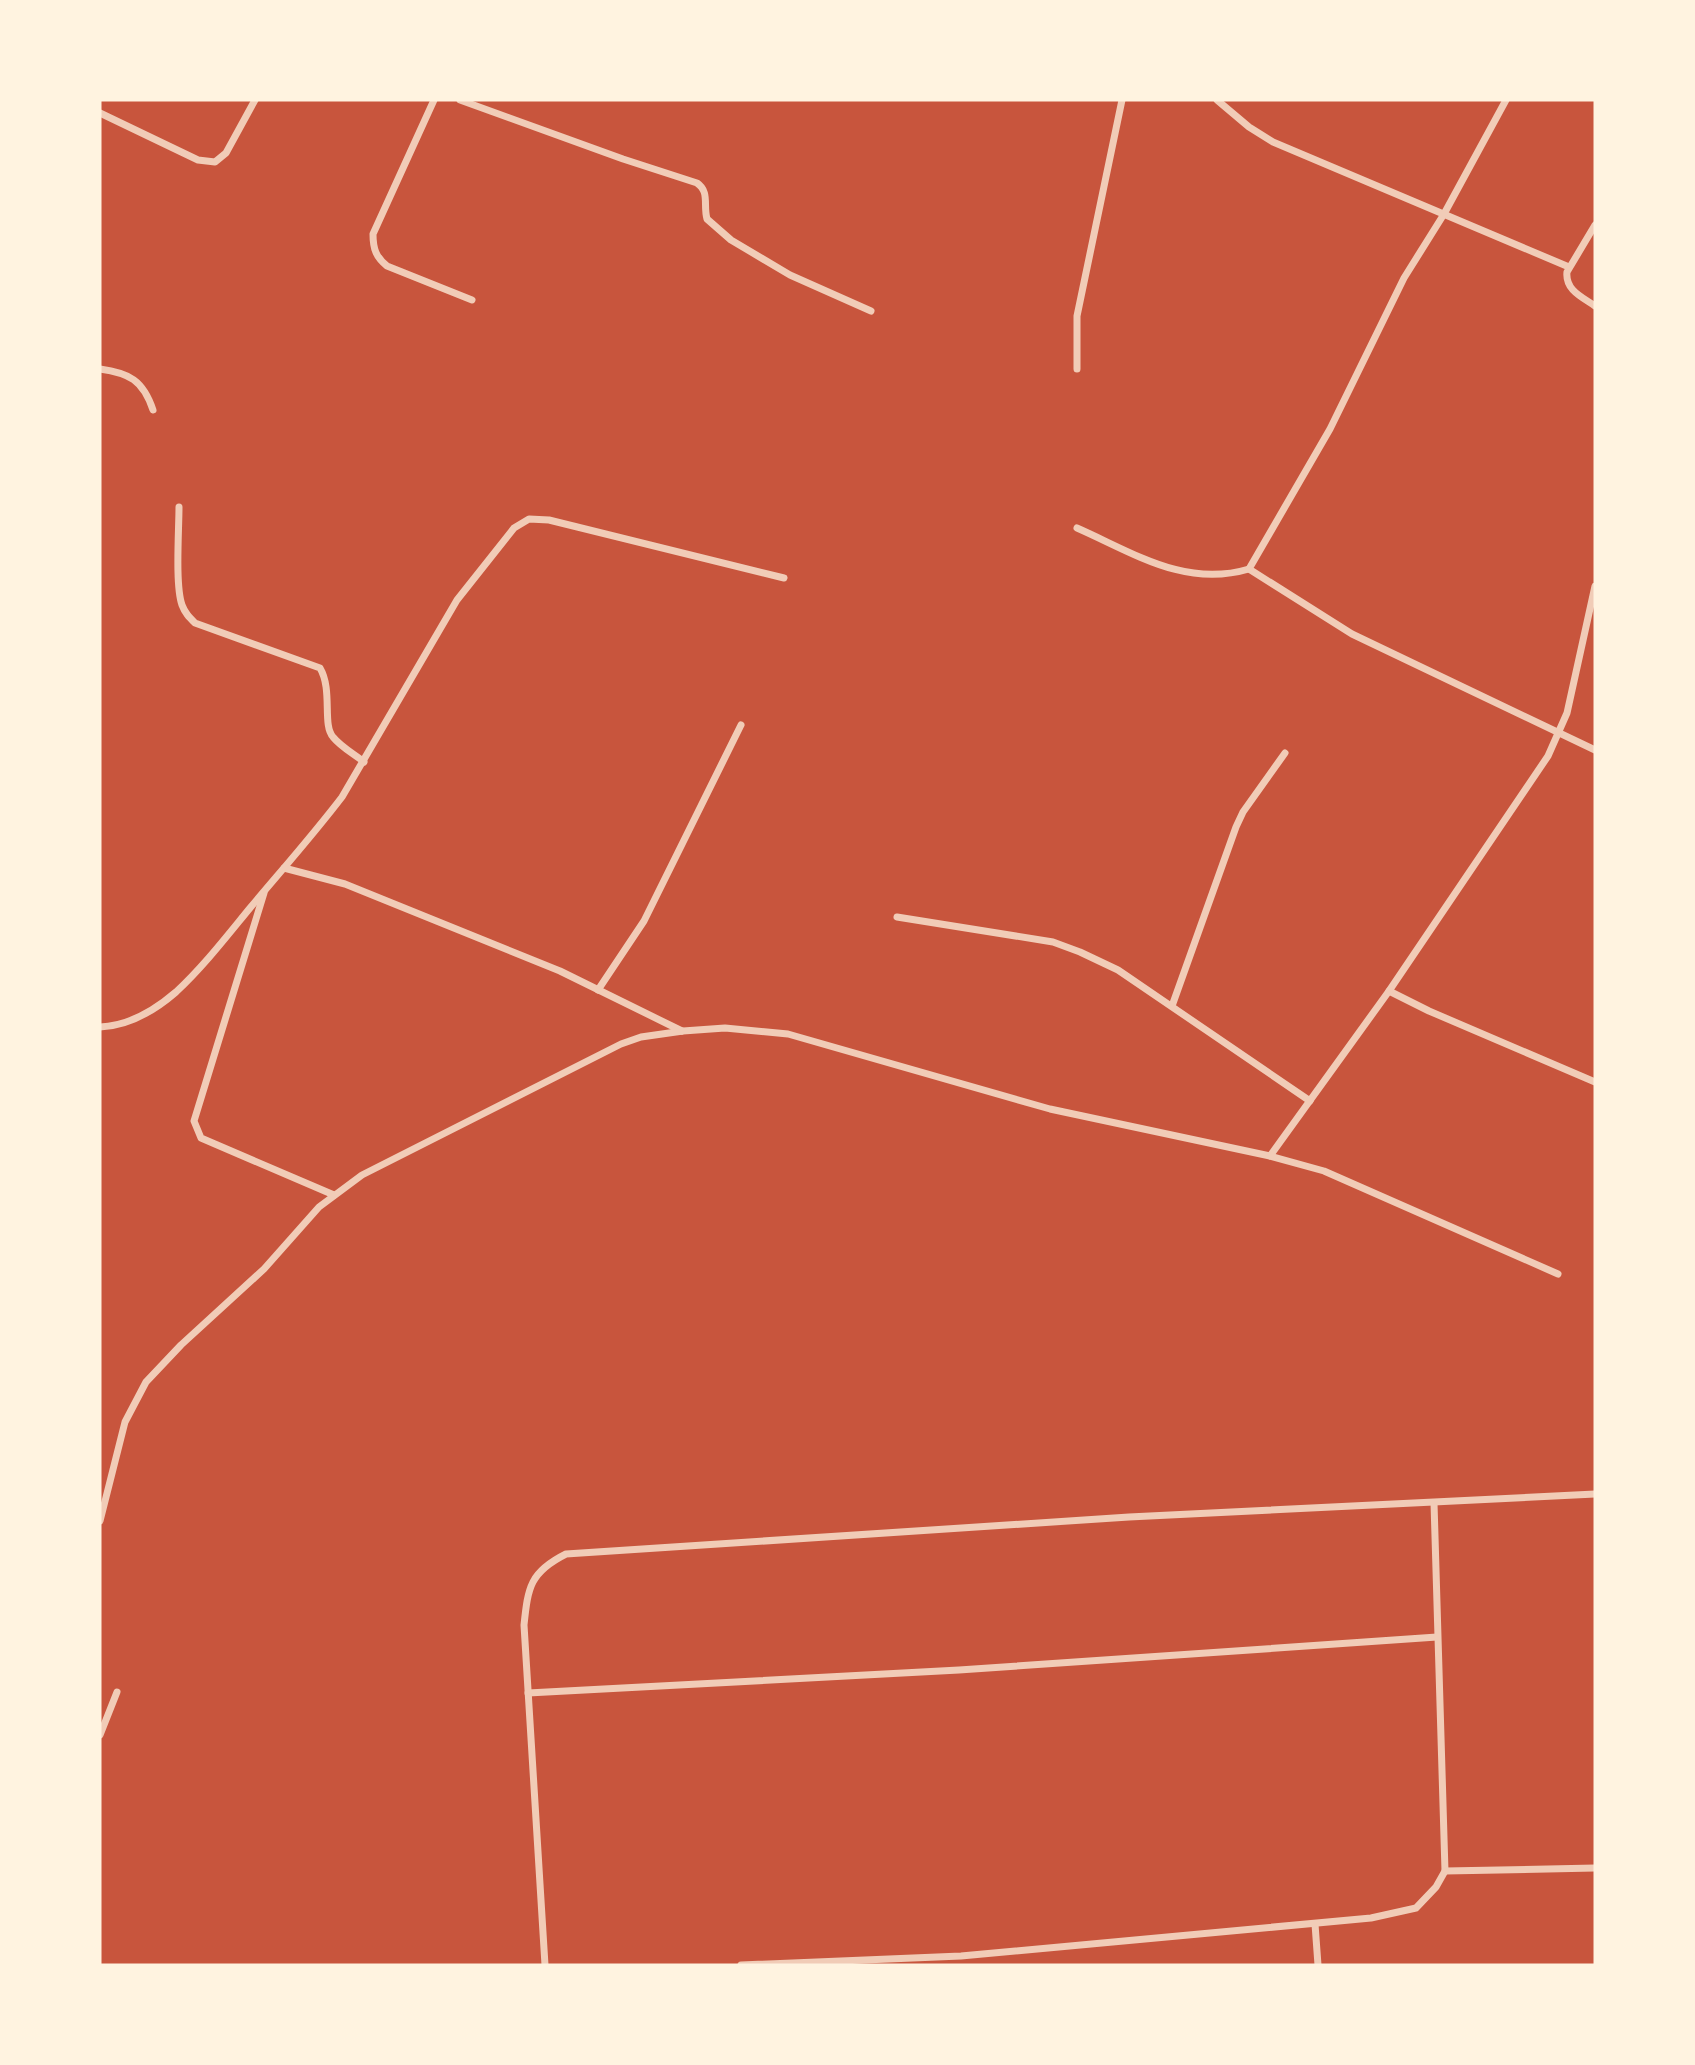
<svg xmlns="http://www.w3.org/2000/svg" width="1695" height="2065" viewBox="0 0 1695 2065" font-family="'Asap Condensed',sans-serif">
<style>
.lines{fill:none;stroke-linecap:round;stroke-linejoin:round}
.minor{stroke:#f1ccb7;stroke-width:7}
</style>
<rect width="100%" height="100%" fill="#c8553d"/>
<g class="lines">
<g class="minor">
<path d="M434,100L373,234C373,249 376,257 387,266L472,300"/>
<path d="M460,100L623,159L697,183C710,192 703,205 707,219L731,240L790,275L871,311"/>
<polyline points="1217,100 1249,127 1273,142 1569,267"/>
<polyline points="1506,100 1444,214 1404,278 1330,429 1249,569 1352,634 1595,750"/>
<polyline points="100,113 198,160 215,162 226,153 255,100"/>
<path d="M1595,225L1567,272C1565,290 1582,297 1595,306"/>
<path d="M100,369C129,373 143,380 153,410"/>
<polyline points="1077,369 1077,316 1122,100"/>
<path d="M179,507C179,530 175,585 182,605C185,613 189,617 195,623L320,668C333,690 322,725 333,737C341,747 354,754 364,762"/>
<path d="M1077,528C1134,553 1185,588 1249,569"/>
<polyline points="1595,586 1567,713 1548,756 1389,991 1429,1011 1595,1082"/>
<polyline points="284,868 345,884 560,971 682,1031"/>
<polyline points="264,893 194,1121 201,1138 334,1195"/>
<polyline points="897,917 1053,942 1080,952 1118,970 1310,1101"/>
<polyline points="598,990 644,921 741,725"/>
<polyline points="1172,1006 1236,827 1243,812 1285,753"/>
<path d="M100,1027C128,1026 154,1011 176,992C203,967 227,936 250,908C281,871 313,835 342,797L457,600L514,528L529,519L549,520L784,578"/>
<polyline points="1270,1156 1389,991"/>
<polyline points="100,1521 125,1422 146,1382 181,1345 264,1269 319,1207 362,1175 621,1044 641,1037 683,1031 725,1028 788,1034 1050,1109 1270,1156 1324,1171 1558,1274"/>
<polyline points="528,1693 959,1670 1437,1637"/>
<polyline points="100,1735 117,1692"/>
<polyline points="1445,1871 1595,1868"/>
<polyline points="1315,1924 1318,1965"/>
<path d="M545,1965L524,1625C528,1587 530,1572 566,1554L1129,1517L1595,1494"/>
<polyline points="741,1965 961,1956 1371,1918 1416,1908 1436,1887 1445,1871 1434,1503"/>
</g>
</g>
<rect width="1695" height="2065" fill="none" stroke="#fff3e0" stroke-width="203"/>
</svg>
